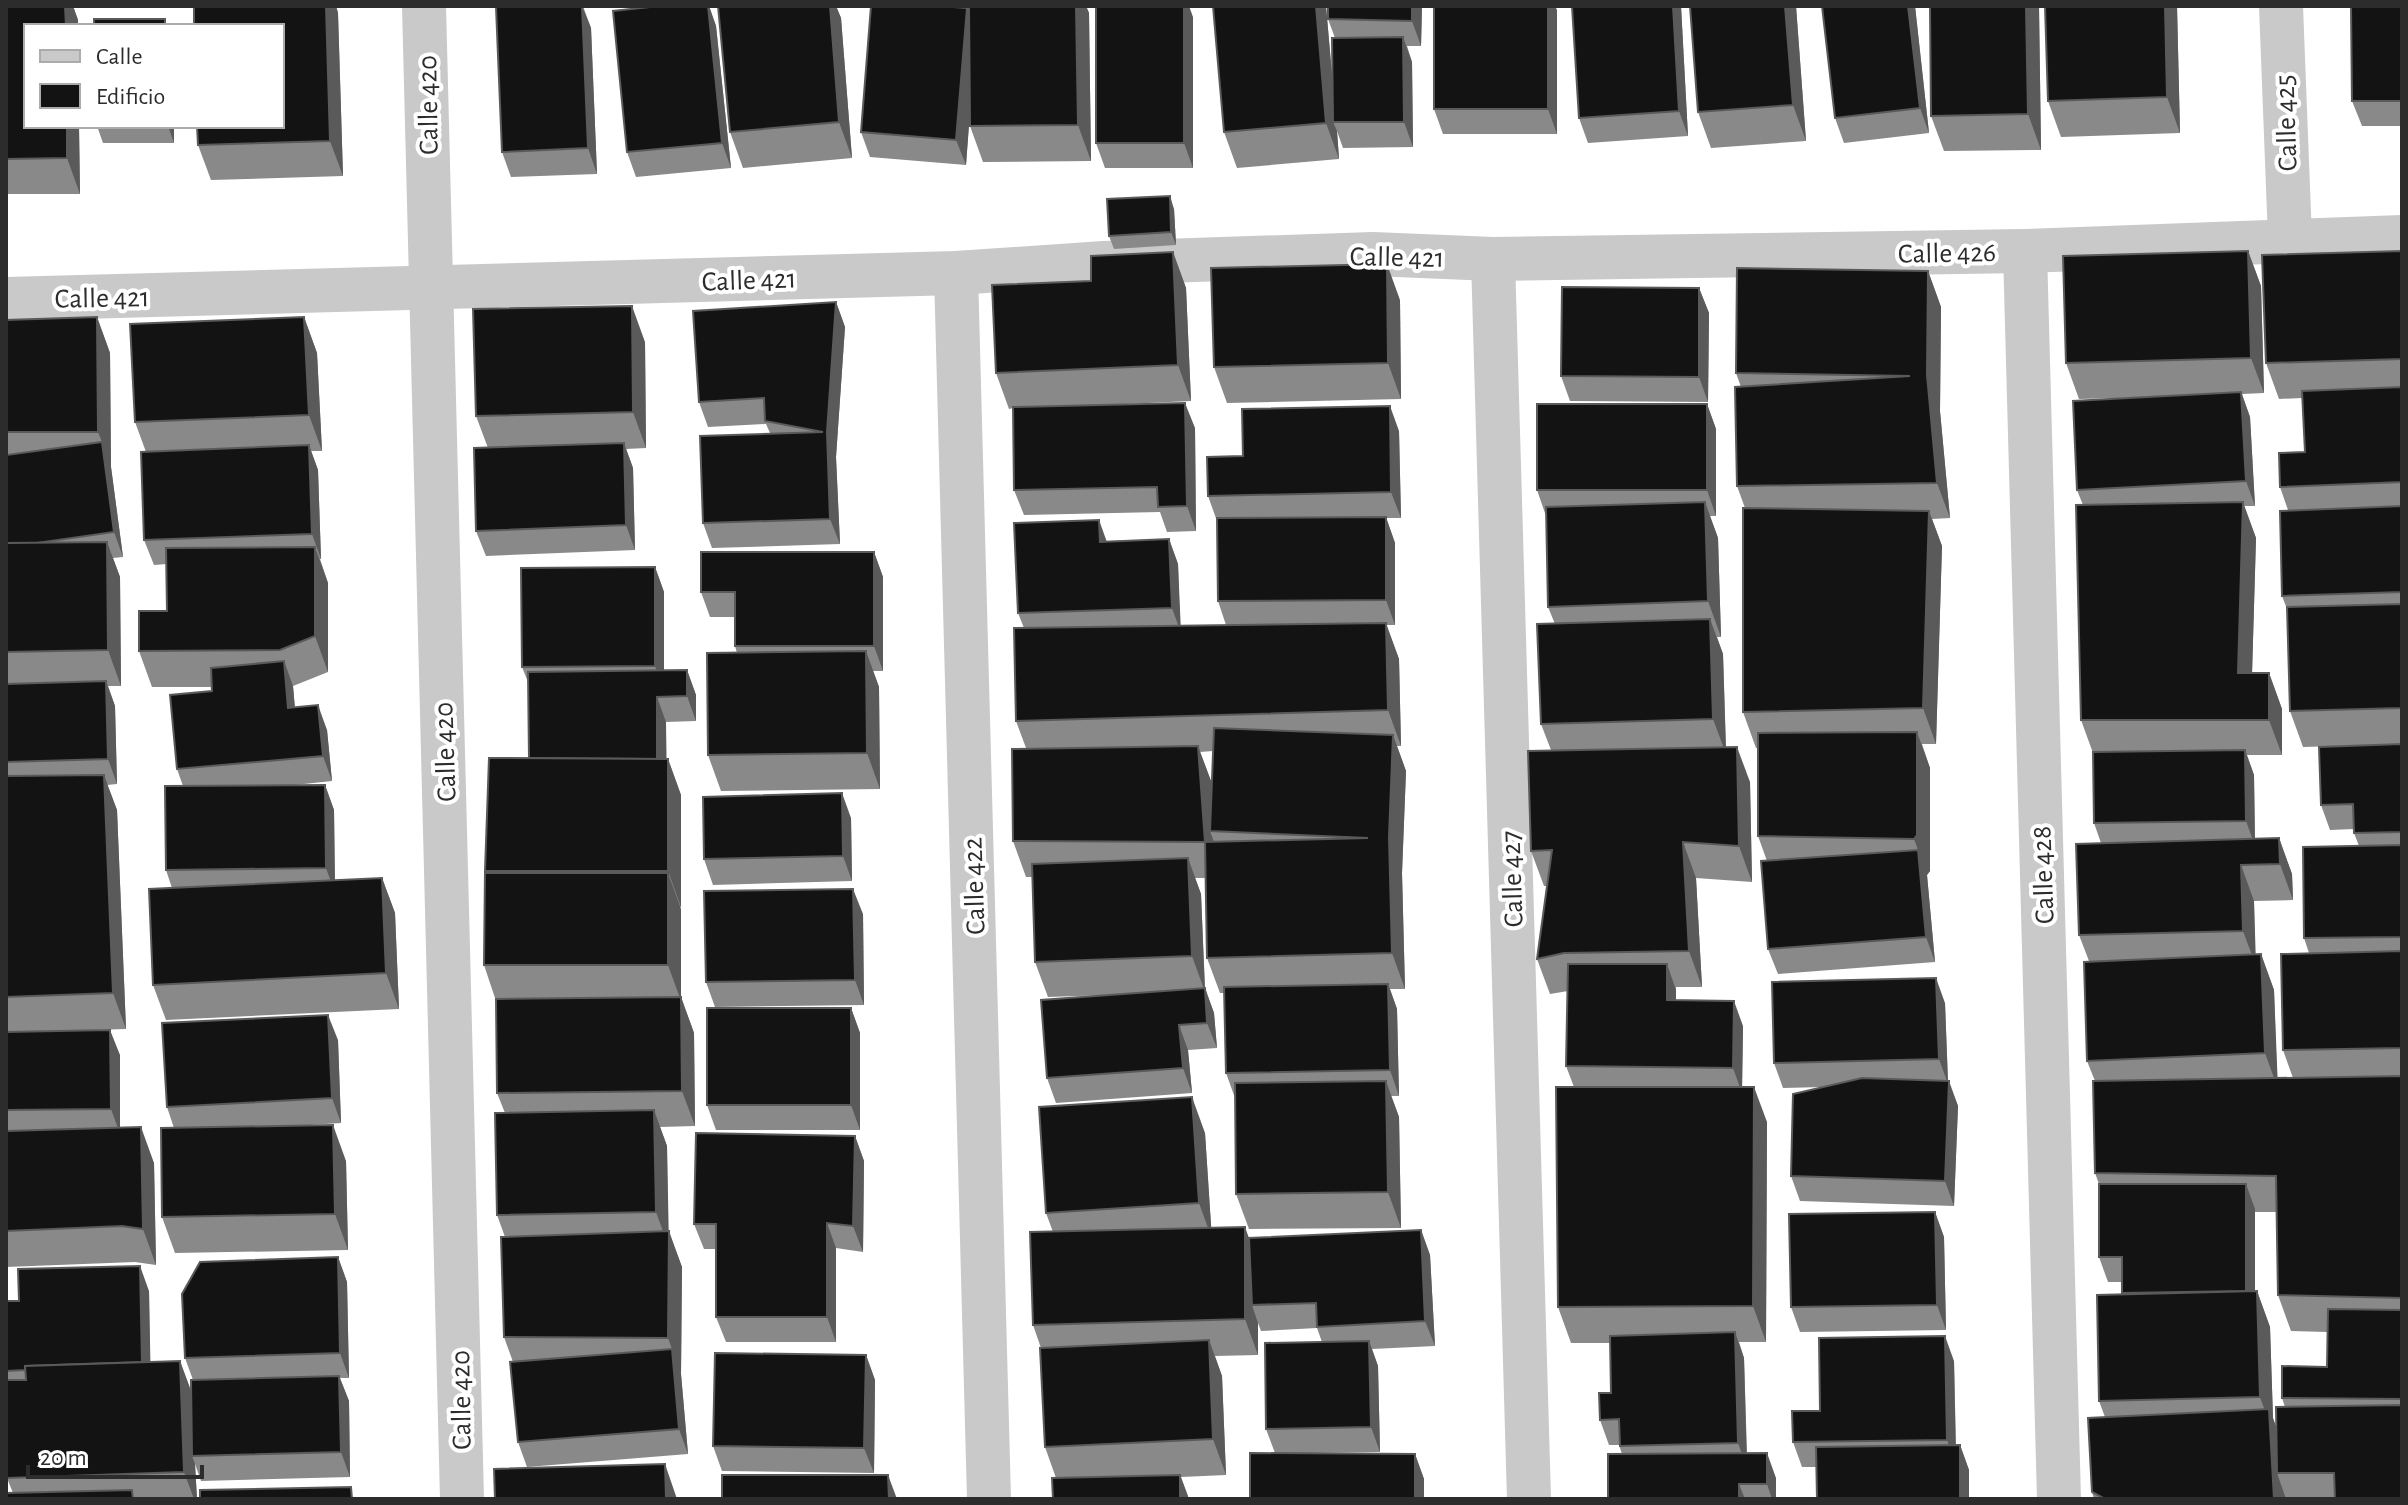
<svg xmlns="http://www.w3.org/2000/svg" width="2408" height="1505" viewBox="0 0 2408 1505" font-family="'Alegreya Sans',sans-serif">
<style>
.lines{fill:none;stroke-linecap:round;stroke-linejoin:round}
.minor{stroke:#c9c9c9;stroke-width:44}
.wall{fill:#898989;fill-rule:evenodd}
.shaded-wall{fill:#5a5a5a}
.building{fill:#131313;stroke:#5a5a5a;stroke-width:2}
.labels{text-anchor:middle;stroke-width:8;stroke-linejoin:round;paint-order:stroke}
.street-label{font-size:28px;fill:#2c2c2c;stroke:#fff}
</style>
<rect width="100%" height="100%" fill="#fff"/>
<g class="lines">
<g class="minor">
<polyline points="424,6 462,1499"/>
<polyline points="2281,6 2290,239"/>
<polyline points="2025,251 2059,1499"/>
<polyline points="1493,259 1529,1499"/>
<polyline points="956,273 989,1499"/>
<polyline points="6,299 956,273 1104,263 1373,254 1493,259 2025,251 2402,237"/>
</g>
</g>
<g class="wall">
<polygon points="6,6 73,6 78,20 78,26 26,26 26,126 79,126 80,194 6,194"/>
<polygon points="194,6 336,6 338,13 343,176 211,180 198,145"/>
<polygon points="516,6 583,6 591,28 597,174 511,177 502,152"/>
<polygon points="659,6 709,6 716,26 731,168 636,177 627,152"/>
<polygon points="718,6 836,6 841,18 852,158 743,168 730,132"/>
<polygon points="969,6 1086,6 1089,13 1091,161 983,162 970,126 970,109 966,165 870,157 861,132 969,14"/>
<polygon points="1213,6 1326,6 1333,85 1335,38 1328,19 1328,6 1422,6 1421,46 1407,46 1412,62 1413,147 1343,148 1337,131 1339,159 1237,168 1224,132"/>
<polygon points="1572,6 1681,6 1688,136 1588,143 1579,118"/>
<polygon points="1690,6 1796,6 1806,141 1711,148 1698,112"/>
<polygon points="1822,6 1915,6 1929,133 1844,143 1835,118"/>
<polygon points="2039,6 2041,150 1944,151 1931,116"/>
<polygon points="2177,6 2180,133 2061,137 2048,101"/>
<polygon points="2402,6 2402,126 2362,126 2352,101"/>
<polygon points="1557,10 1557,134 1443,134 1434,109"/>
<polygon points="1193,17 1193,168 1105,168 1096,143"/>
<polygon points="97,126 174,126 174,143 103,143"/>
<polygon points="1174,209 1176,245 1114,249 1109,236"/>
<path d="M2248,251L2261,286L2264,393L2242,394L2250,417L2255,506H2244L2256,538L2252,673H2269L2282,709V755H2247L2254,775L2255,839L2279,838L2292,874L2293,900L2254,901L2255,954H2261L2274,990L2277,1078H2293L2283,1050L2309,953L2304,938L2359,846L2354,833V829L2330,830L2321,805L2402,744V1499H2286L2285,1497L2286,1499H2094L2092,1492L2105,1417L2099,1401L2122,1294V1282H2108L2099,1257V1184L2095,1173V1081L2087,1061L2089,961L2079,935L2101,843L2094,823L2093,753L2081,720L2083,505L2077,490L2156,397L2079,399L2066,363ZM2255,1212H2276L2278,1295L2291,1331L2327,1332V1367L2282,1398L2285,1407L2276,1427L2273,1418L2270,1327L2257,1291H2255Z"/>
<polygon points="2402,251 2402,744 2303,747 2290,711 2287,609 2282,596 2288,510 2280,487 2305,452 2302,398 2279,399 2266,363"/>
<polygon points="1173,252 1186,288 1191,401 1103,405 1195,428 1196,531 1167,532 1160,512 1024,515 1014,490 1013,408 1009,409 996,373 1091,281"/>
<polygon points="1928,271 1941,307 1940,411 1950,518 1932,519 1942,546 1936,744 1922,744 1930,768 1930,871 1927,875 1935,962 1778,974 1768,949 1767,861 1758,836 1758,748 1756,748 1743,712 1745,508 1737,486 1741,387 1736,373"/>
<polygon points="1699,288 1709,313 1708,402 1570,401 1561,376"/>
<polygon points="1400,300 1401,399 1227,403 1214,367"/>
<polygon points="836,302 845,327 836,457 840,544 712,548 703,523 770,433 766,424 708,427 699,402"/>
<polygon points="97,317 110,353 111,467 123,557 113,558 120,577 121,686 108,686 115,706 117,784 107,785 117,810 126,1029 59,1031 120,1055 120,1128 154,1163 156,1265 135,1262 6,1267 6,320"/>
<polygon points="304,317 317,353 322,451 311,451 318,470 321,559 320,559 328,583 328,672 293,686 295,708 327,730 332,781 285,786 325,785 334,810 335,880 382,878 395,913 399,1009 166,1020 153,985 172,888 166,870 183,786 177,769 212,691 212,687 152,687 139,651 167,611 167,564 154,565 144,540 146,452 135,422"/>
<polygon points="645,342 646,448 626,449 633,468 635,550 486,556 476,531 488,448 476,416"/>
<polygon points="1707,404 1716,429 1716,516 1710,516 1718,538 1721,637 1717,637 1723,654 1726,747 1750,782 1752,882 1696,878 1702,987 1676,987 1676,1000 1743,1026 1742,1087 1767,1122 1766,1342 1739,1342 1744,1358 1747,1453 1776,1478 1776,1499 1608,1499 1622,1454 1619,1445 1609,1445 1600,1420 1611,1393 1610,1343 1571,1343 1558,1307 1574,1087 1566,1066 1568,991 1550,994 1537,959 1547,886 1544,886 1531,851 1551,750 1541,724 1555,624 1548,607 1546,516 1537,490"/>
<path d="M1399,431L1401,518H1386L1395,543V625H1386L1399,659L1401,746H1397L1406,771L1402,873L1405,989H1390L1397,1009L1399,1096H1391L1399,1117L1401,1228L1249,1229L1236,1194L1235,1098L1226,1073L1224,993H1220L1207,958L1205,878H1195L1201,894L1205,988L1214,1013L1217,1048L1188,1050L1192,1093L1056,1103L1047,1078L1106,995L1048,997L1035,962L1032,877H1026L1013,841L1026,748L1016,721L1024,628L1018,613L1107,541L1169,539L1178,564L1180,626L1226,625L1218,601L1217,521L1208,496L1243,456ZM1213,751L1212,788L1211,781L1200,752Z"/>
<polygon points="874,552 883,577 883,671 873,671 879,687 880,789 721,791 708,755 737,653 735,646 735,617 710,617 701,592"/>
<polygon points="655,567 664,592 664,670 687,670 696,695 696,721 666,722 666,759 668,759 681,795 681,907 680,907 681,997 694,1033 695,1126 660,1127 667,1146 668,1231 682,1267 681,1374 688,1454 527,1467 518,1442 513,1362 504,1337 505,1237 497,1215 505,1113 497,1093 496,1001 484,965 485,871 529,758 528,682 522,667"/>
<polygon points="851,818 852,881 713,885 704,859"/>
<polygon points="863,914 864,1005 715,1007 706,982"/>
<polygon points="1945,1003 1948,1081 1958,1106 1954,1206 1800,1201 1791,1176 1823,1087 1783,1088 1774,1063"/>
<polygon points="851,1008 860,1033 860,1130 716,1130 707,1105"/>
<polygon points="338,1040 341,1123 294,1126 346,1161 348,1250 175,1253 162,1217 174,1128 167,1107"/>
<polygon points="1205,1133 1211,1228 1249,1238 1421,1230 1430,1255 1435,1346 1372,1349 1378,1366 1380,1452 1311,1453 1415,1454 1424,1479 1275,1453 1266,1429 1322,1342 1317,1328 1261,1331 1258,1323 1258,1355 1215,1356 1222,1376 1226,1475 1181,1477 1189,1499 1056,1478 1045,1447 1041,1348 1033,1325 1053,1232 1046,1213"/>
<polygon points="855,1136 864,1161 863,1252 836,1248 836,1342 726,1342 716,1317 716,1249 704,1249 694,1224"/>
<polygon points="1935,1212 1944,1237 1946,1330 1800,1332 1791,1307"/>
<polygon points="338,1257 347,1282 349,1378 340,1378 349,1401 350,1477 201,1481 195,1464 197,1499 6,1499 13,1493 7,1478 6,1301 149,1291 150,1362 180,1361 192,1393 193,1380 185,1358"/>
<polygon points="866,1355 875,1380 874,1473 722,1471 713,1446"/>
<polygon points="1954,1361 1956,1445 1960,1445 1969,1470 1969,1499 1817,1499 1816,1467 1802,1467 1793,1442 1820,1411"/>
</g>
<g class="shaded-wall">
<polygon points="65,6 73,6 78,20 78,26 66,26"/>
<polygon points="326,6 336,6 338,13 343,176 330,141"/>
<polygon points="582,6 591,28 597,174 588,148"/>
<polygon points="708,6 709,6 716,26 731,168 722,143"/>
<polygon points="830,6 836,6 841,18 852,158 839,122"/>
<polygon points="1076,6 1086,6 1089,13 1091,161 1078,125"/>
<polygon points="1184,6 1189,6 1193,17 1193,168 1184,143"/>
<polygon points="1316,6 1326,6 1336,122 1333,122 1337,131 1339,159 1326,123"/>
<polygon points="1412,6 1422,6 1421,46 1412,21"/>
<polygon points="1548,6 1555,6 1557,10 1557,134 1548,109"/>
<polygon points="1673,6 1681,6 1688,136 1679,111"/>
<polygon points="1785,6 1796,6 1806,141 1793,105"/>
<polygon points="1908,6 1915,6 1929,133 1920,108"/>
<polygon points="2026,6 2039,6 2041,150 2028,114"/>
<polygon points="2165,6 2177,6 2180,133 2167,97"/>
<polygon points="967,8 976,33 966,165 956,140"/>
<polygon points="1403,37 1412,62 1413,147 1404,122"/>
<polygon points="67,126 79,126 80,194 67,158"/>
<polygon points="168,126 174,126 174,143"/>
<polygon points="1170,196 1174,209 1176,245 1171,232"/>
<polygon points="2248,251 2261,286 2264,393 2251,358"/>
<polygon points="1173,252 1186,288 1191,401 1178,365"/>
<polygon points="1387,264 1400,300 1401,399 1388,363"/>
<polygon points="1928,271 1941,307 1940,411 1950,518 1937,483 1927,375"/>
<polygon points="1699,288 1709,313 1708,402 1699,377"/>
<polygon points="836,302 845,327 836,457 840,544 830,519 827,432"/>
<polygon points="632,306 645,342 646,448 633,412"/>
<polygon points="97,317 110,353 111,467 123,557 114,532 102,442 98,432"/>
<polygon points="304,317 317,353 322,451 309,415"/>
<polygon points="2241,392 2250,417 2255,506 2246,481"/>
<polygon points="1185,403 1195,428 1196,531 1187,506"/>
<polygon points="1707,404 1716,429 1716,516 1707,490"/>
<polygon points="1390,406 1399,431 1401,518 1391,492"/>
<polygon points="624,443 633,468 635,550 626,525"/>
<polygon points="309,445 318,470 321,559 312,534"/>
<polygon points="1705,502 1718,538 1721,637 1708,601"/>
<polygon points="2243,502 2256,538 2251,709 2238,673"/>
<polygon points="1929,511 1942,546 1936,744 1923,708"/>
<polygon points="1386,517 1395,543 1395,625 1386,600"/>
<polygon points="1099,520 1108,545 1100,542"/>
<polygon points="1169,539 1178,564 1181,633 1172,608"/>
<polygon points="107,542 120,577 121,686 108,650"/>
<polygon points="315,547 328,583 328,672 315,636"/>
<polygon points="874,552 883,577 883,671 874,646"/>
<polygon points="655,567 664,592 664,691 655,666"/>
<polygon points="1710,619 1723,654 1726,754 1713,719"/>
<polygon points="1386,623 1399,659 1401,746 1388,710"/>
<polygon points="866,651 879,687 880,789 867,753"/>
<polygon points="284,661 293,686 297,733 288,708"/>
<polygon points="687,670 696,695 696,721 687,696"/>
<polygon points="2269,673 2282,709 2282,755 2269,720"/>
<polygon points="106,681 115,706 117,784 108,759"/>
<polygon points="657,697 666,722 667,792 658,767"/>
<polygon points="318,705 327,730 332,781 323,756"/>
<polygon points="1917,732 1930,768 1930,871 1927,875 1935,962 1926,937 1918,850 1914,839"/>
<polygon points="1393,735 1406,771 1402,873 1405,989 1392,953 1389,837"/>
<polygon points="1198,746 1211,781 1214,831 1210,831 1215,845 1205,842"/>
<polygon points="1737,747 1750,782 1752,882 1739,846"/>
<polygon points="2245,750 2254,775 2255,846 2246,821"/>
<polygon points="668,759 681,795 681,907 668,871"/>
<polygon points="104,775 117,810 126,1029 113,993"/>
<polygon points="325,785 334,810 335,893 326,868"/>
<polygon points="842,793 851,818 852,881 843,856"/>
<polygon points="2279,838 2292,874 2293,900 2280,864"/>
<polygon points="1683,842 1696,878 1702,987 1689,951"/>
<polygon points="1188,858 1201,894 1205,992 1192,956"/>
<polygon points="2241,865 2254,901 2256,966 2243,931"/>
<polygon points="668,873 681,909 681,1001 668,965"/>
<polygon points="382,878 395,913 399,1009 386,973"/>
<polygon points="853,889 863,914 864,1005 855,980"/>
<polygon points="2261,954 2274,990 2278,1089 2265,1053"/>
<polygon points="1667,964 1676,990 1676,1025 1667,1000"/>
<polygon points="1936,978 1945,1003 1948,1084 1939,1059"/>
<polygon points="1388,984 1397,1009 1399,1096 1390,1070"/>
<polygon points="1205,988 1214,1013 1217,1048 1207,1023"/>
<polygon points="681,997 694,1033 695,1126 682,1091"/>
<polygon points="1734,1001 1743,1026 1742,1093 1733,1068"/>
<polygon points="851,1008 860,1033 860,1130 851,1105"/>
<polygon points="328,1015 338,1040 341,1123 332,1098"/>
<polygon points="1179,1025 1188,1050 1192,1093 1183,1068"/>
<polygon points="110,1030 120,1055 120,1134 111,1109"/>
<polygon points="1386,1081 1399,1117 1401,1228 1388,1192"/>
<polygon points="1949,1081 1958,1106 1954,1206 1945,1181"/>
<polygon points="1754,1087 1767,1122 1766,1342 1753,1306"/>
<polygon points="1192,1097 1205,1133 1212,1239 1199,1203"/>
<polygon points="654,1110 667,1146 669,1248 656,1212"/>
<polygon points="333,1125 346,1161 348,1250 335,1214"/>
<polygon points="141,1127 154,1163 156,1265 143,1229"/>
<polygon points="855,1136 864,1161 863,1252 853,1226"/>
<polygon points="2246,1184 2255,1209 2255,1317 2246,1292"/>
<polygon points="1935,1212 1944,1237 1946,1330 1937,1305"/>
<polygon points="827,1223 836,1248 836,1342 827,1317"/>
<polygon points="1245,1227 1258,1263 1252,1305 1258,1323 1258,1355 1245,1319"/>
<polygon points="1421,1230 1430,1255 1435,1346 1425,1321"/>
<polygon points="669,1231 682,1267 681,1374 688,1454 679,1429 672,1349 668,1338"/>
<polygon points="338,1257 347,1282 349,1378 340,1353"/>
<polygon points="140,1266 149,1291 151,1393 142,1368"/>
<polygon points="2257,1291 2270,1327 2273,1418 2282,1444 2277,1473 2286,1499 2274,1499 2270,1425 2260,1397"/>
<polygon points="1735,1332 1744,1358 1747,1468 1738,1443"/>
<polygon points="1945,1336 1954,1361 1956,1465 1947,1440"/>
<polygon points="1209,1340 1222,1376 1226,1475 1213,1439"/>
<polygon points="1369,1341 1378,1366 1380,1452 1371,1427"/>
<polygon points="866,1355 875,1380 874,1473 864,1448"/>
<polygon points="180,1361 193,1397 192,1456 195,1464 197,1499 194,1499 184,1472"/>
<polygon points="339,1376 349,1401 350,1477 341,1452"/>
<polygon points="1960,1445 1969,1470 1969,1499 1960,1499"/>
<polygon points="1767,1453 1776,1478 1776,1499 1772,1499 1767,1484"/>
<polygon points="1415,1454 1424,1479 1424,1499 1415,1499"/>
<polygon points="665,1464 677,1499 666,1499"/>
<polygon points="888,1475 897,1499 889,1499"/>
<polygon points="1180,1475 1189,1499 1180,1499"/>
<polygon points="1739,1484 1745,1499 1739,1499"/>
</g>
<g class="building">
<polygon points="6,6 65,6 66,26 26,26 26,126 67,126 67,158 6,159"/>
<polygon points="194,6 326,6 330,141 198,145 197,126 282,126 282,26 194,26"/>
<polygon points="516,6 582,6 588,148 502,152 496,7"/>
<polygon points="659,6 708,6 722,143 627,152 613,11"/>
<polygon points="718,6 830,6 839,122 730,132"/>
<polygon points="871,6 940,6 967,8 956,140 861,132"/>
<polygon points="969,6 1076,6 1078,125 970,126"/>
<rect x="1096" y="6" width="88" height="137"/>
<polygon points="1213,6 1316,6 1326,123 1224,132"/>
<polygon points="1328,6 1412,6 1412,21 1328,19"/>
<rect x="1434" y="6" width="114" height="103"/>
<polygon points="1572,6 1673,6 1679,111 1579,118"/>
<polygon points="1690,6 1785,6 1793,105 1698,112"/>
<polygon points="1822,6 1908,6 1920,108 1835,118"/>
<polygon points="1930,6 2026,6 2028,114 1931,116"/>
<polygon points="2045,6 2165,6 2167,97 2048,101"/>
<polygon points="2351,6 2402,6 2402,101 2352,101"/>
<rect x="94" y="19" width="71" height="7"/>
<polygon points="1403,37 1404,122 1333,122 1332,38"/>
<polygon points="1170,196 1171,232 1109,236 1107,199"/>
<polygon points="2248,251 2251,358 2066,363 2063,256"/>
<polygon points="2402,251 2402,359 2266,363 2262,255"/>
<polygon points="1173,252 1178,365 996,373 992,285 1091,281 1091,256"/>
<polygon points="1387,264 1388,363 1214,367 1211,268"/>
<polygon points="1737,268 1928,271 1927,375 1937,483 1737,486 1735,387 1910,376 1736,373"/>
<polygon points="1562,287 1699,288 1699,377 1561,376"/>
<polygon points="836,302 827,432 830,519 703,523 700,436 823,432 765,421 764,398 699,402 693,311"/>
<polygon points="632,306 633,412 476,416 473,309"/>
<polygon points="97,317 98,432 6,432 6,320"/>
<polygon points="304,317 309,415 135,422 130,324"/>
<polygon points="2402,387 2402,482 2280,487 2279,453 2305,452 2302,391"/>
<polygon points="2241,392 2246,481 2077,490 2073,401"/>
<polygon points="1185,403 1187,506 1158,507 1157,487 1014,490 1013,407"/>
<rect x="1537" y="404" width="170" height="86"/>
<polygon points="1390,406 1391,492 1208,496 1207,457 1243,456 1242,409"/>
<polygon points="102,442 114,532 37,543 6,543 6,455"/>
<polygon points="624,443 626,525 476,531 474,448"/>
<polygon points="309,445 312,534 144,540 141,452"/>
<polygon points="1705,502 1708,601 1548,607 1546,507"/>
<polygon points="2243,502 2238,673 2269,673 2269,720 2081,720 2076,505"/>
<polygon points="2402,506 2402,592 2282,596 2280,511"/>
<polygon points="1743,508 1929,511 1923,708 1743,712"/>
<polygon points="1386,517 1386,600 1218,601 1217,518"/>
<polygon points="1099,520 1100,542 1169,539 1172,608 1018,613 1014,523"/>
<polygon points="107,542 108,650 6,652 6,543"/>
<polygon points="315,547 315,636 280,650 139,651 139,611 167,611 166,548"/>
<polygon points="701,552 874,552 874,646 735,646 735,592 701,592"/>
<polygon points="655,567 655,666 522,667 521,568"/>
<polygon points="2402,604 2402,708 2290,711 2287,607"/>
<polygon points="1710,619 1713,719 1541,724 1537,624"/>
<polygon points="1386,623 1388,710 1016,721 1014,628"/>
<polygon points="866,651 867,753 708,755 707,653"/>
<polygon points="284,661 288,708 318,705 323,756 177,769 170,695 212,691 211,668"/>
<polygon points="687,670 687,696 657,697 657,759 529,758 528,672"/>
<polygon points="106,681 108,759 6,762 6,684"/>
<polygon points="1214,728 1393,735 1389,837 1392,953 1207,958 1205,842 1013,841 1012,749 1198,746 1205,842 1368,838 1210,831"/>
<polygon points="1917,732 1917,835 1914,839 1758,836 1758,733"/>
<polygon points="2402,744 2402,832 2354,833 2353,804 2321,805 2319,747"/>
<polygon points="1737,747 1739,846 1683,842 1689,951 1564,953 1537,959 1552,850 1531,851 1528,751"/>
<polygon points="2245,750 2246,821 2094,823 2093,752"/>
<polygon points="489,758 668,759 668,871 485,871"/>
<polygon points="104,775 113,993 6,997 6,776"/>
<polygon points="325,785 326,868 166,870 165,786"/>
<polygon points="842,793 843,856 704,859 703,797"/>
<polygon points="2279,838 2280,864 2241,865 2243,931 2079,935 2076,844"/>
<polygon points="2402,845 2402,937 2304,938 2303,847"/>
<polygon points="1918,850 1926,937 1768,949 1761,861"/>
<polygon points="1188,858 1192,956 1035,962 1032,864"/>
<polygon points="485,873 668,873 668,965 484,965"/>
<polygon points="382,878 386,973 153,985 149,889"/>
<polygon points="853,889 855,980 706,982 704,891"/>
<polygon points="2402,951 2402,1048 2283,1050 2281,954"/>
<polygon points="2261,954 2265,1053 2087,1061 2084,962"/>
<polygon points="1568,964 1667,964 1667,1000 1734,1001 1733,1068 1566,1066"/>
<polygon points="1936,978 1939,1059 1774,1063 1772,982"/>
<polygon points="1388,984 1390,1070 1226,1073 1224,987"/>
<polygon points="1205,988 1207,1023 1179,1025 1183,1068 1047,1078 1041,1000"/>
<polygon points="681,997 682,1091 497,1093 496,999"/>
<rect x="707" y="1008" width="144" height="97"/>
<polygon points="328,1015 332,1098 167,1107 162,1023"/>
<polygon points="110,1030 111,1109 6,1110 6,1032"/>
<polygon points="2402,1076 2402,1298 2278,1295 2276,1176 2095,1173 2093,1081"/>
<polygon points="1862,1078 1949,1081 1945,1181 1791,1176 1793,1094"/>
<polygon points="1386,1081 1388,1192 1236,1194 1235,1083"/>
<polygon points="1556,1087 1754,1087 1753,1306 1558,1307"/>
<polygon points="1192,1097 1199,1203 1046,1213 1039,1107"/>
<polygon points="654,1110 656,1212 497,1215 495,1113"/>
<polygon points="333,1125 335,1214 162,1217 161,1128"/>
<polygon points="141,1127 143,1229 122,1226 6,1231 6,1131"/>
<polygon points="696,1133 855,1136 853,1226 827,1223 827,1317 716,1317 716,1224 694,1224"/>
<polygon points="2099,1184 2246,1184 2246,1291 2122,1293 2122,1257 2099,1257"/>
<polygon points="1935,1212 1937,1305 1791,1307 1789,1214"/>
<polygon points="1245,1227 1245,1319 1033,1325 1030,1232"/>
<polygon points="1421,1230 1425,1321 1317,1327 1316,1303 1252,1305 1249,1238"/>
<polygon points="669,1231 668,1338 504,1337 501,1237"/>
<polygon points="338,1257 340,1353 185,1358 182,1294 200,1262"/>
<polygon points="140,1266 142,1362 25,1366 25,1370 6,1371 6,1301 19,1301 18,1269"/>
<polygon points="2257,1291 2260,1397 2099,1401 2097,1295"/>
<polygon points="2328,1309 2402,1310 2402,1399 2282,1398 2282,1366 2327,1367"/>
<polygon points="1735,1332 1738,1443 1620,1446 1619,1419 1600,1420 1599,1393 1611,1393 1610,1336"/>
<polygon points="1945,1336 1947,1440 1793,1442 1792,1411 1820,1411 1819,1338"/>
<polygon points="1209,1340 1213,1439 1045,1447 1040,1348"/>
<polygon points="1369,1341 1371,1427 1266,1429 1265,1343"/>
<polygon points="672,1349 679,1429 518,1442 510,1362"/>
<polygon points="715,1353 866,1355 864,1448 713,1446"/>
<polygon points="180,1361 184,1472 7,1478 6,1380 26,1380 25,1366"/>
<polygon points="339,1376 341,1452 192,1456 191,1380"/>
<polygon points="2402,1405 2402,1499 2335,1499 2334,1473 2277,1473 2276,1407"/>
<polygon points="2269,1409 2274,1499 2105,1499 2092,1492 2088,1418"/>
<polygon points="1960,1445 1960,1499 1817,1499 1816,1447"/>
<polygon points="1250,1453 1415,1454 1415,1499 1250,1499"/>
<polygon points="1767,1453 1767,1484 1739,1484 1739,1499 1608,1499 1608,1454"/>
<polygon points="665,1464 666,1499 495,1499 494,1469"/>
<polygon points="722,1475 888,1475 889,1499 722,1499"/>
<polygon points="1180,1475 1180,1499 1053,1499 1052,1478"/>
<polygon points="351,1487 352,1499 200,1499 200,1490"/>
<polygon points="132,1490 133,1499 6,1499 6,1493"/>
</g>
<g class="labels">
<g class="street-label">
<text transform="translate(427 105) rotate(-91)" y="10">Calle 420</text>
<text transform="translate(2285 123) rotate(-92)" y="10">Calle 425</text>
<text transform="translate(1947 252) rotate(-1)" y="10">Calle 426</text>
<text transform="translate(1397 256) rotate(1)" y="10">Calle 421</text>
<text transform="translate(749 279) rotate(-2)" y="10">Calle 421</text>
<text transform="translate(102 297) rotate(-1)" y="10">Calle 421</text>
<text transform="translate(444 752) rotate(-92)" y="10">Calle 420</text>
<text transform="translate(2042 875) rotate(-92)" y="10">Calle 428</text>
<text transform="translate(1511 879) rotate(-92)" y="10">Calle 427</text>
<text transform="translate(973 886) rotate(-92)" y="10">Calle 422</text>
<text transform="translate(460 1400) rotate(-91)" y="10">Calle 420</text>
</g>
</g>
<rect width="2408" height="1505" fill="none" stroke="#2c2c2c" stroke-width="16"/>
<rect x="24" y="24" width="260" height="104" fill="#ffffff" stroke="#ababab" stroke-width="2"/>
<rect x="40" y="50" width="40" height="12" fill="#c9c9c9" stroke="#ababab" stroke-width="2"/>
<text x="96" y="64" font-size="24" fill="#2c2c2c">Calle</text>
<rect x="40" y="84" width="40" height="24" fill="#131313" stroke="#ababab" stroke-width="2"/>
<text x="96" y="104" font-size="24" fill="#2c2c2c">Edificio</text>
<path d="M28 1465v12h174v-12" fill="none" stroke="#2c2c2c" stroke-width="4"/>
<text x="40" y="1465" font-size="24" fill="#2c2c2c" stroke="#ffffff" stroke-width="6" paint-order="stroke">20 m</text>
</svg>
